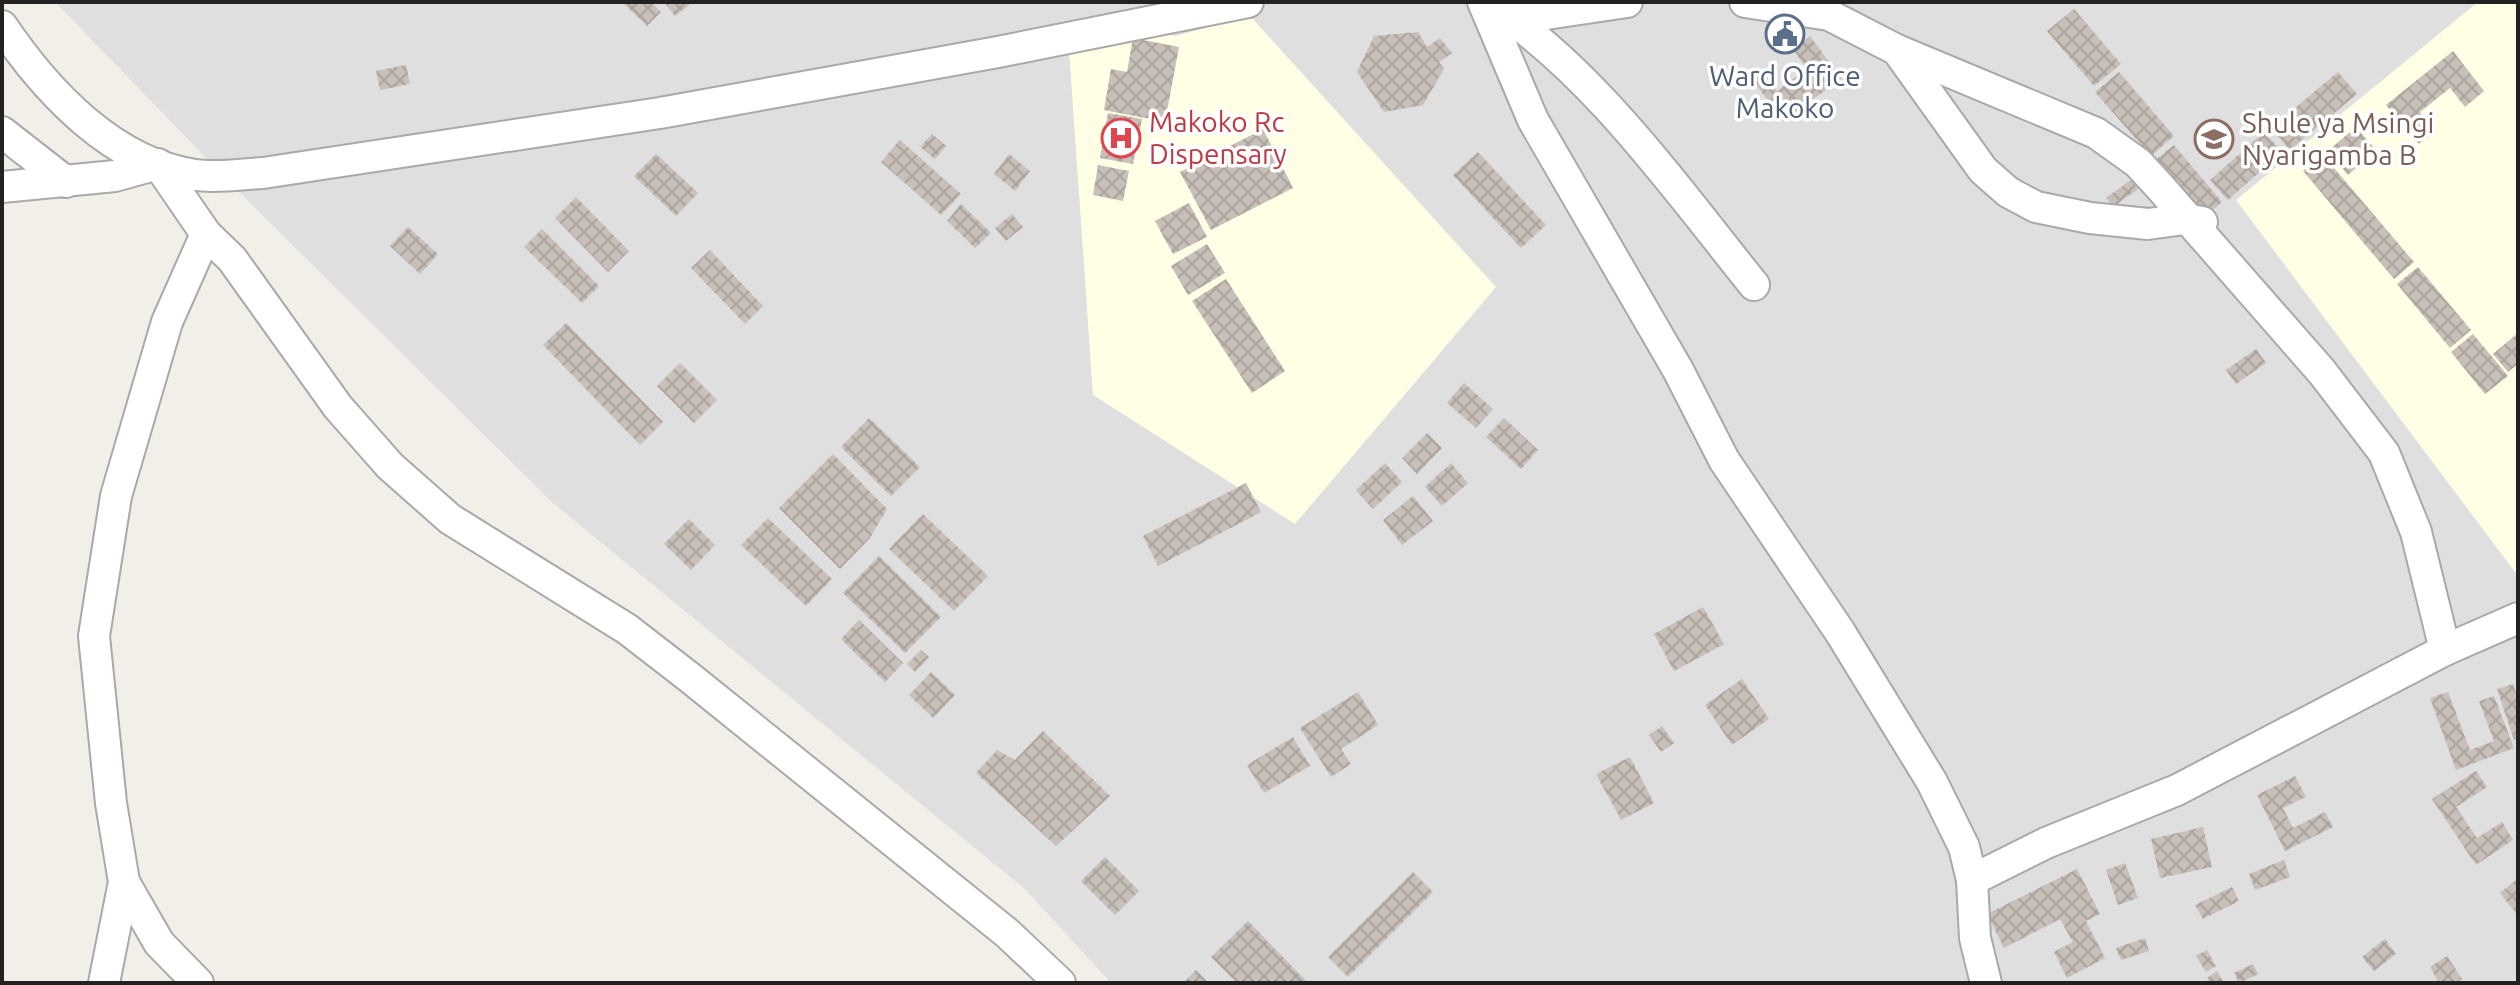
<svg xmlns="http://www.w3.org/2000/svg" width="2520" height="985" viewBox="0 0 2520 985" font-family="Ubuntu,sans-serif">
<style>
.residential{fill:#e0dfdf}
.education{fill:#ffffe5}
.building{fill:url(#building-cross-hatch)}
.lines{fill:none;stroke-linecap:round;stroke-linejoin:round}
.minor-casing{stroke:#a9a9a9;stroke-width:34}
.minor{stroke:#fff;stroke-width:30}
.labels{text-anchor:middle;stroke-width:7;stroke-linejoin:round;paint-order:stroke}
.service-label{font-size:28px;fill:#4e5e75;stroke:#fff}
.health-label{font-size:28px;fill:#be3a42;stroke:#fff;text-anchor:start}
.education-label{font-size:28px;fill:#785e54;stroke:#fff;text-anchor:start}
</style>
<defs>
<pattern id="building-cross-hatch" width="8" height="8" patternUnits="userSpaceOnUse" patternTransform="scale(2)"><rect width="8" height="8" fill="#c7bfb8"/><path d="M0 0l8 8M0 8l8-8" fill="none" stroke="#aba49e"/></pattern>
</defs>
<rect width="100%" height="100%" fill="#f2efe9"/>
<polygon class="residential" points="55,2 2518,2 2518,983 1111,983 1025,889 554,504 251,204"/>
<g class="education">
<polygon points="2478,2 2518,2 2518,576 2236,200"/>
<polygon points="1250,16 1496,287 1295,524 1093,395 1069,50 1129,27 1175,36"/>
</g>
<g class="building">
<polygon points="622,2 651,2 661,12 647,26"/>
<polygon points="664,2 693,2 675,16"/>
<polygon points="2074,9 2121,64 2094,86 2047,31"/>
<polygon points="1418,32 1427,47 1440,38 1452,53 1439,62 1444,69 1423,105 1384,112 1357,72 1374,36"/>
<polygon points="1810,36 1841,79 1783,121 1752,79 1762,71 1777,91 1807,69 1793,49"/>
<polygon points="1133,38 1179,47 1165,122 1104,110 1111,69 1127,72"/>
<polygon points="2453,51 2484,91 2465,107 2450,88 2420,112 2436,131 2419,144 2386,105"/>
<polygon points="406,65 410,84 380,90 376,71"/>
<polygon points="2119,72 2174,136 2151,156 2095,92"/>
<polygon points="2338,72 2357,94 2290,150 2271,128"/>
<polygon points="1108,113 1142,119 1133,164 1100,158"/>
<polygon points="2356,127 2376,150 2348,175 2328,151"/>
<polygon points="1263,129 1293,188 1211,230 1180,172"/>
<polygon points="2264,132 2282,152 2228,200 2210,180"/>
<polygon points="932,134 946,146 935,159 920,147"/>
<polygon points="900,140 961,194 941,215 881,162"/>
<polygon points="2174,145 2222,202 2203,219 2154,161"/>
<polygon points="1478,152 1546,225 1521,248 1453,175"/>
<polygon points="656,154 698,193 676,216 634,176"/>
<polygon points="1009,154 1030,171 1015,191 994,174"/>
<polygon points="2323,155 2414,262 2394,279 2303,171"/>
<polygon points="1098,165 1129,171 1123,201 1093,195"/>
<polygon points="2132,179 2138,189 2113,207 2106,198"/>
<polygon points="576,197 629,251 608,272 555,218"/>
<polygon points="1189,203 1207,237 1173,254 1155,221"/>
<polygon points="961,204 991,233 975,248 947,221"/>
<polygon points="1012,214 1023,227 1006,241 995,228"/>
<polygon points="408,227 438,254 420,274 390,246"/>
<polygon points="542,229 599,286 582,303 524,247"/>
<polygon points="1207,244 1225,273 1188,295 1171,266"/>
<polygon points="710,250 763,306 745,324 691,268"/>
<polygon points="2418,267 2471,330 2450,348 2397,284"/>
<polygon points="1226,279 1285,371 1252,393 1192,301"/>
<polygon points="566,323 663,422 640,445 543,345"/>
<polygon points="2518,333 2518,364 2508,372 2493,354"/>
<polygon points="2473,334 2508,376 2485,394 2451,352"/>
<polygon points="2256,349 2266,363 2236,384 2226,370"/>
<polygon points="680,363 717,400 694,423 657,386"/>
<polygon points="1464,383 1493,409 1476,428 1447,403"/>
<polygon points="869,418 920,467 891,496 841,447"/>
<polygon points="1504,418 1538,450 1521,469 1486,437"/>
<polygon points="1427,433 1442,448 1417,474 1402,458"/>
<polygon points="833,454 887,509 870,538 840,569 779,508"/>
<polygon points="1385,463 1402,482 1373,509 1356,490"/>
<polygon points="1451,463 1468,483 1442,506 1425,487"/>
<polygon points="1246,483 1261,512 1158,566 1143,536"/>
<polygon points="1413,496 1433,521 1402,545 1383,520"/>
<polygon points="923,514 988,576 954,611 889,549"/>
<polygon points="768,518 832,579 806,606 741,545"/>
<polygon points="689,519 715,545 691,570 664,544"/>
<polygon points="879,556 941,617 905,653 843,593"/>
<polygon points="1703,607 1724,644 1674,671 1654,634"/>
<polygon points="859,620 903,663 885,682 841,639"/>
<polygon points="921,650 929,657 915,672 907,664"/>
<polygon points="931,672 955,695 933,718 909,695"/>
<polygon points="1742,679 1769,719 1732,745 1705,705"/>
<polygon points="2513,684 2518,699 2518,738 2514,740 2497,689"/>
<polygon points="1358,692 1378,725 1341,749 1351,764 1331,777 1300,728"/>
<polygon points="2448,692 2470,750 2494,741 2479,701 2494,696 2514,748 2456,770 2430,698"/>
<polygon points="1662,726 1674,743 1661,752 1649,735"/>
<polygon points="1043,731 1110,796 1056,846 976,773 997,750 1015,760"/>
<polygon points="1293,737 1310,766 1264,793 1247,765"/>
<polygon points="1630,757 1654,803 1621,820 1596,774"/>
<polygon points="2476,771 2487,787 2456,807 2477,838 2502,822 2513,840 2476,865 2432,799"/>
<polygon points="2295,776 2306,797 2283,808 2293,828 2325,812 2333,827 2285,851 2257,795"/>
<polygon points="2203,827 2212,867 2160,878 2151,839"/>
<polygon points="1105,857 1139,891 1115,915 1081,881"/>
<polygon points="2284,860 2290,877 2255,890 2249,874"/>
<polygon points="2125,863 2138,898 2118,905 2106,870"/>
<polygon points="2077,869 2100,914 2086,921 2105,958 2067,978 2054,952 2073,942 2060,919 2004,948 1987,914"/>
<polygon points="1413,872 1433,892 1348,977 1328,957"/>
<polygon points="2516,880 2518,883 2518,916 2500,893"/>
<polygon points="2232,887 2239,901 2203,919 2195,905"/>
<polygon points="1248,921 1308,983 1237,983 1211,957"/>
<polygon points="2145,938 2149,951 2121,960 2116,948"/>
<polygon points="2385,939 2396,954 2374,971 2362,957"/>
<polygon points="2207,950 2216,966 2206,972 2196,956"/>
<polygon points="2447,956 2462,979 2456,983 2439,983 2430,967"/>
<polygon points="2253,964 2258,974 2239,983 2234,973"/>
<polygon points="1196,970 1209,983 1183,983"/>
<polygon points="2217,971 2223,981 2210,983 2207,978"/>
</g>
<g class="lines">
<defs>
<g id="minor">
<polyline points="1483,2 1533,120 1678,370 1724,460 1840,632 1932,782 1964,847 1972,880 1975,938 1986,983"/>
<path d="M1486,2C1589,65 1678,191 1754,285"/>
<polyline points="1745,2 1829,15 1897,50 1983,170 2008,192 2036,207 2090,218 2148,224 2185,219 2202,222"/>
<polyline points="1513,19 1627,2"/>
<path d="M2,26C46,91 113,164 196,175C217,178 242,174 263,173L660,113L998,52L1248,2"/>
<polyline points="1897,50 2096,133 2138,163 2160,187 2322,372 2384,453 2416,532 2445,650"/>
<polyline points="2,132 66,182"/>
<polyline points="2,187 115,176 158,164 206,234 232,259 338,407 390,466 450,519 627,629 689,677 1007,933 1060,983"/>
<polyline points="1972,880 2046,843 2177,790 2445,650 2518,618"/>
<polyline points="124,882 159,943 198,983"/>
<polyline points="104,983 124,882 111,803 94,636 116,496 167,322 206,234"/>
</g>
</defs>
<use href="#minor" class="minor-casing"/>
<use href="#minor" class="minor"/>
</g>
<defs>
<symbol id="civic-ring" viewBox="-11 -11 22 22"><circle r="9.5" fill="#fff" stroke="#5c6f8a" stroke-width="1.5"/><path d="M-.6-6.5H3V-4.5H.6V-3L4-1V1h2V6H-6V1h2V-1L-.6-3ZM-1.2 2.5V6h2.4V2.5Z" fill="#5c6f8a"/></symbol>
<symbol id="hospital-ring" viewBox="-11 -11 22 22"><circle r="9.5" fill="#fff" stroke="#e0444e" stroke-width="1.5"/><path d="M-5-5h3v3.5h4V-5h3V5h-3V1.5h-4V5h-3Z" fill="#e0444e"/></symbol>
<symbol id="school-ring" viewBox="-11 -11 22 22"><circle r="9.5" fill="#fff" stroke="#8d6e63" stroke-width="1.5"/><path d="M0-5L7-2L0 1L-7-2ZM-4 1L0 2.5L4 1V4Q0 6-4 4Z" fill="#8d6e63"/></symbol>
</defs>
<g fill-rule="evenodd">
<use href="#civic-ring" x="1763" y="12" width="44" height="44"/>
<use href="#hospital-ring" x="1099" y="116" width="44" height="44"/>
<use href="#school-ring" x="2192" y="117" width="44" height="44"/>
</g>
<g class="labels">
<g class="service-label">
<text x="1785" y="86">Ward Office<tspan x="1785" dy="32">Makoko</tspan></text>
</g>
<g class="health-label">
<text x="1149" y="132">Makoko Rc<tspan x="1149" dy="32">Dispensary</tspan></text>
</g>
<g class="education-label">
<text x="2242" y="133">Shule ya Msingi<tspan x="2242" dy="32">Nyarigamba B</tspan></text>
</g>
</g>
<rect width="2520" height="985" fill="none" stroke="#222222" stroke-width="8"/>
</svg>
